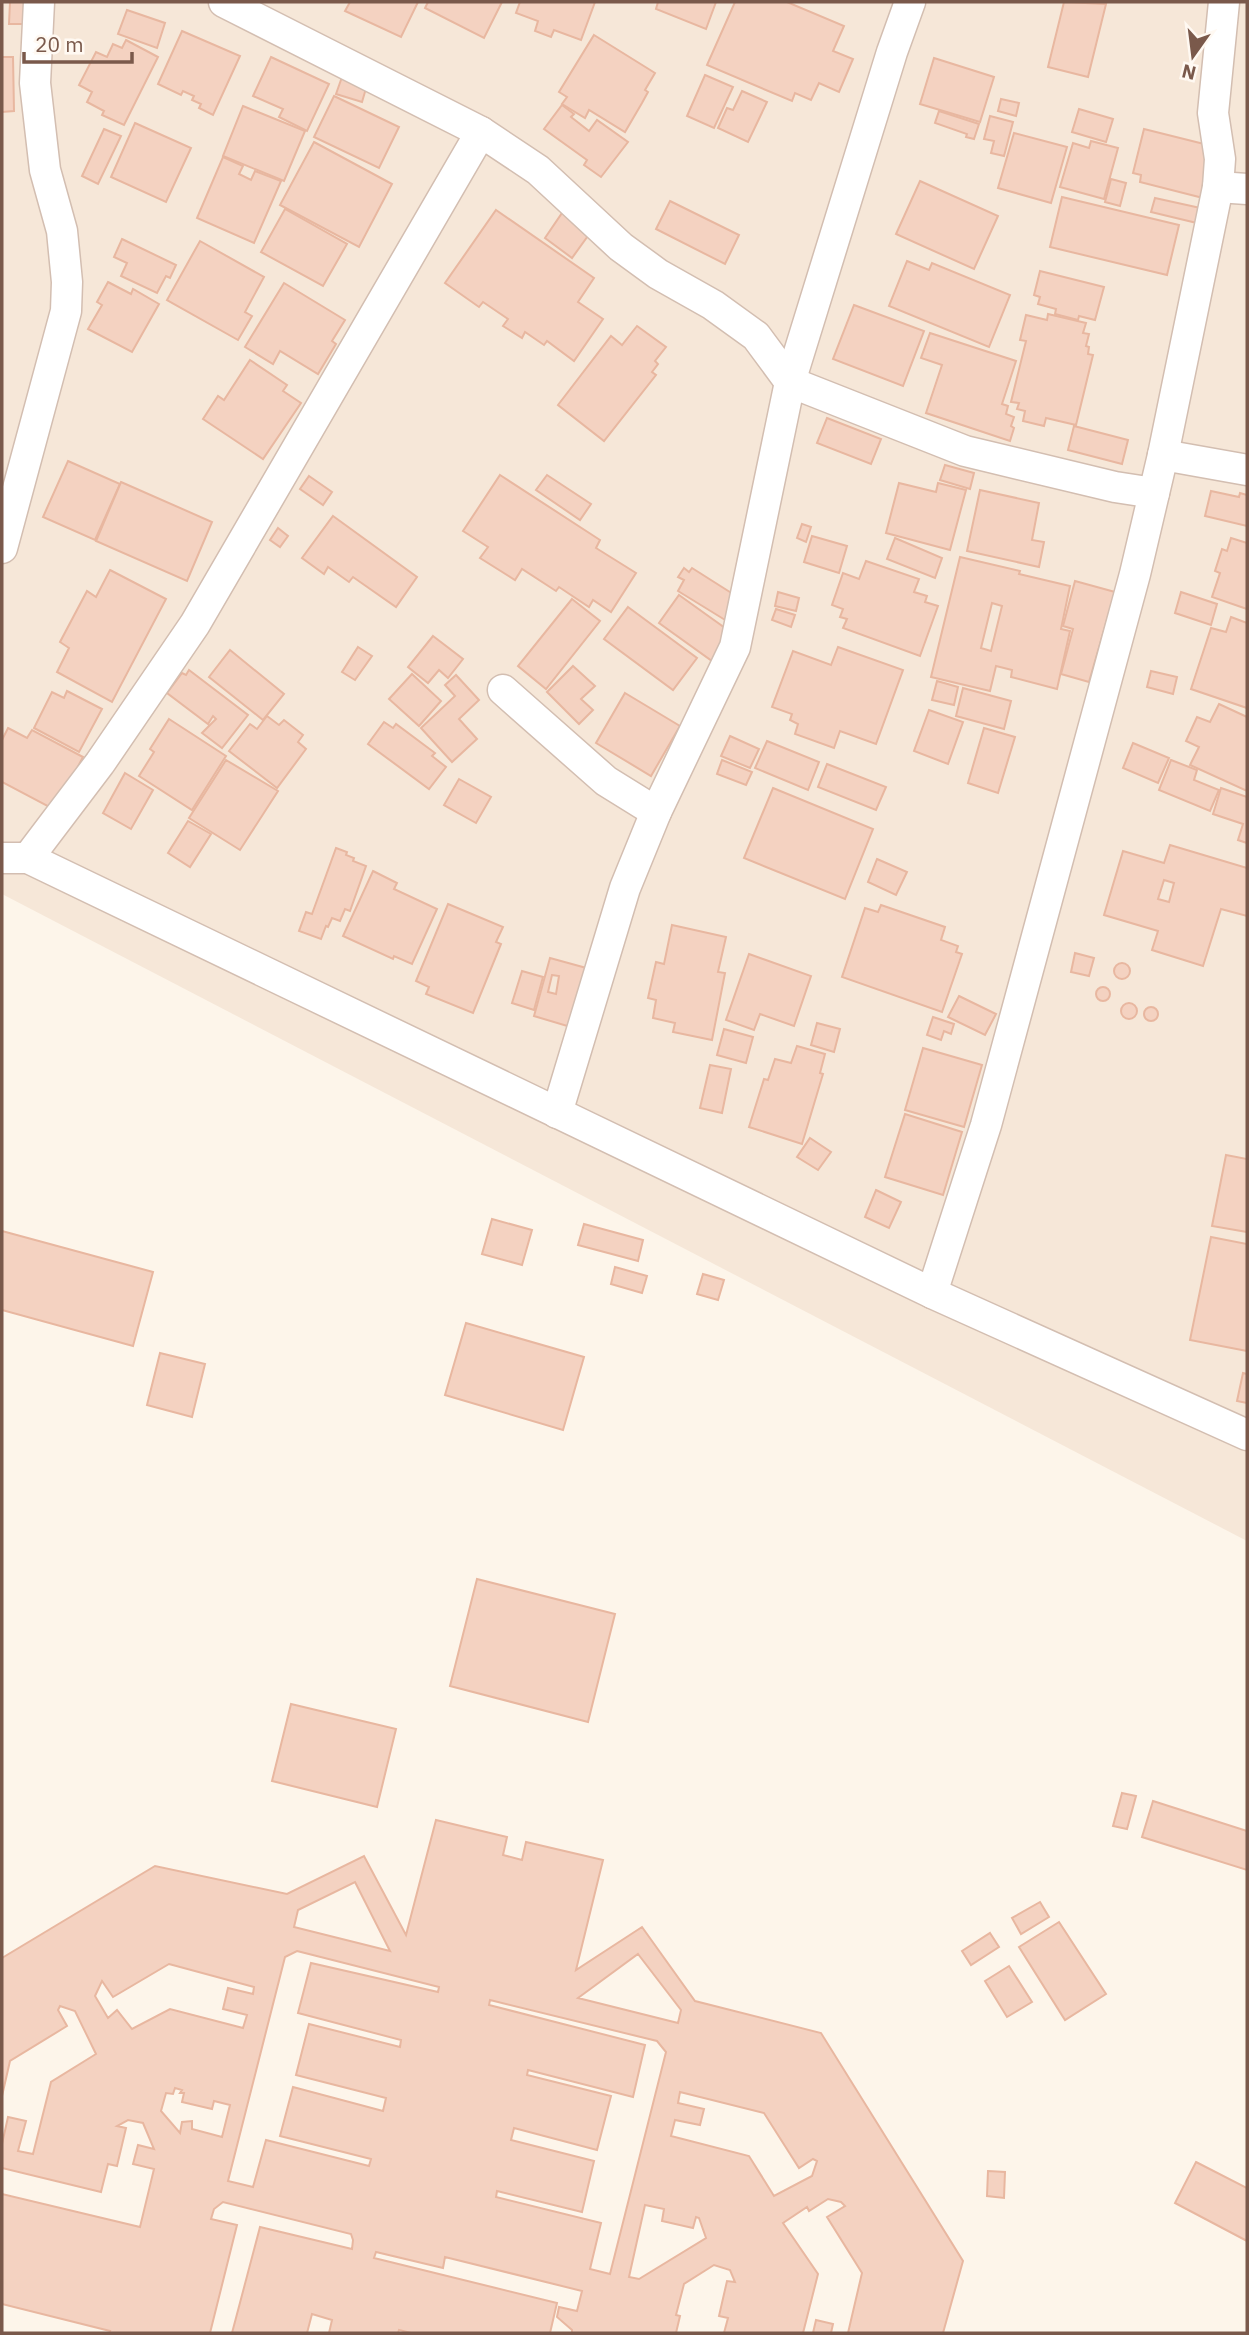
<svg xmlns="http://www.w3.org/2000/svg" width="1249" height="2335" viewBox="0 0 1249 2335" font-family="'IBM Plex Sans',sans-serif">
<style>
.residential{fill:#f6e7d8}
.building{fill:#f4d2c1;stroke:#e8b7a0;stroke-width:2;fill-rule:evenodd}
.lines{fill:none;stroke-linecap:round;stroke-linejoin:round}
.minor-casing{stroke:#d3beb1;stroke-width:33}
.minor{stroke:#fff;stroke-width:30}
</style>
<rect width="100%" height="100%" fill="#fdf5ea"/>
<polygon class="residential" points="2,2 1247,2 1247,1541 2,894"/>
<g class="building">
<polygon points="10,2 25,2 24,24 9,24"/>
<polygon points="350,2 418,2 401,37 345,11"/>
<polygon points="428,2 502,2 484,38 425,8"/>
<polygon points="520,2 595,2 581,40 554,30 551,37 535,31 538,21 516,13"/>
<polygon points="658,2 716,2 706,29 656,9"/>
<polygon points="735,2 787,2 844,26 833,51 853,59 839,92 819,83 811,100 795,93 792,101 707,65"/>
<polygon points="1064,2 1106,4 1088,77 1048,67"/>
<polygon points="127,10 165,23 157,48 118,34"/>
<polygon points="182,31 240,56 213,115 199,108 201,104 192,100 194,96 183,91 181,95 158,84"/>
<polygon points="594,35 655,73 645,90 648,92 642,103 625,132 589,110 585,118 562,104 567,97 559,92"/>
<polygon points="126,40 158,57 124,125 102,115 104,111 87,102 92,92 79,85 96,52 107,57 113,44 122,48"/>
<polygon points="2,57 13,57 14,111 2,112"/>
<polygon points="271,57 329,84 307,131 279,117 283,109 253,96"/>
<polygon points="934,58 994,77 980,122 920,104"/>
<polygon points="705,75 733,87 714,128 687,116"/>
<polygon points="342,77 367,85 362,102 336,94"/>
<polygon points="742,91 767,102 748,142 718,128 727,108 733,110"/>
<polygon points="334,96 399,127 379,168 314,137"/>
<polygon points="1001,99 1019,103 1016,116 998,111"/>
<polygon points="562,105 574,114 571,117 589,131 597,120 628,142 601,177 584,165 587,160 544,129"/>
<polygon points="243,106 305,131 284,181 223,156"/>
<polygon points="1079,109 1113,119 1106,142 1072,132"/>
<polygon points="939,111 979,124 974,139 966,137 967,134 935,123"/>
<polygon points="990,116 1013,122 1004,156 991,153 994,141 984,139"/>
<polygon points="135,123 191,148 166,202 111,177"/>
<polygon points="104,129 121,136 98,184 82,176"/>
<polygon points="1144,129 1216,147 1203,198 1140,182 1141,175 1133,173"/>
<polygon points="1014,133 1067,147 1051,203 998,188"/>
<polygon points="1091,141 1118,148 1104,199 1060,187 1073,143 1089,148"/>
<polygon points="314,142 392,184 359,247 280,205"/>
<polygon points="223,157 243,166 239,174 251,180 255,171 281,181 254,243 197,218"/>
<polygon points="1111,179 1126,183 1120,206 1105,202"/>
<polygon points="920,181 998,216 974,269 896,234"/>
<polygon points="1062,197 1179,225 1167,275 1050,247"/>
<polygon points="1155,198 1205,209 1201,224 1151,212"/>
<polygon points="670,201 739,235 725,264 656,229"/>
<polygon points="285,209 347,244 323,286 261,252"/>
<polygon points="496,210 594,278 578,302 603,319 574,361 547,341 544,345 525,332 522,338 503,326 508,319 483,302 479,307 445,283"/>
<polygon points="562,213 590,233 572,258 545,238"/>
<polygon points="122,239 176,265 170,278 166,276 157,293 121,276 127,263 114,257"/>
<polygon points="200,241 264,277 245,312 252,316 238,340 167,300"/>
<polygon points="907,261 929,270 932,263 1010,295 989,347 889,306"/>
<polygon points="1040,271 1104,287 1095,320 1079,316 1078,320 1055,314 1056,309 1038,304 1040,297 1034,295"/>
<polygon points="108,282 131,294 133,289 159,304 132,352 88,329 102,305 97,302"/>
<polygon points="284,283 345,320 332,341 336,344 318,374 280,351 273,364 245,347"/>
<polygon points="854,305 924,331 903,386 833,359"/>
<polygon points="1048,314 1086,323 1083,333 1089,334 1086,346 1089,347 1088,354 1093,355 1076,425 1046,418 1044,426 1023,421 1025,411 1017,409 1019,403 1011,402 1026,341 1020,340 1026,315 1047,320"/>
<polygon points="637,326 666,347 655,361 658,364 652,372 656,375 604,441 558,405 611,336 622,345"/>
<polygon points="930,333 1016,361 1002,404 1008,406 1006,414 1014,417 1011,426 1014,428 1010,441 926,413 942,365 921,358"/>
<polygon points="250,360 287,385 283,391 301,403 263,459 203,419 218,396 224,400"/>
<polygon points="827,418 881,439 871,464 817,443"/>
<polygon points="1074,426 1128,440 1122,464 1068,450"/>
<polygon points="68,461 120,484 95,540 43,517"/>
<polygon points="945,465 974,473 970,489 940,480"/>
<polygon points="500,475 600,540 596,548 636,573 611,612 593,600 589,607 559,587 556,591 522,569 515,580 480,558 488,547 463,531"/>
<polygon points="547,475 591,504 580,520 536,490"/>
<polygon points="309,476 332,492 323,505 300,489"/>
<polygon points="121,482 212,522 187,581 96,541"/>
<polygon points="899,483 936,492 938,483 966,490 950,550 886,533"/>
<polygon points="980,490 1039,503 1032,540 1044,542 1039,567 967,551"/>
<polygon points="1211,491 1239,497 1240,493 1247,495 1247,526 1205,516"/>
<polygon points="333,516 417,577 396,607 353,577 349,582 328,567 324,574 302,558"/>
<polygon points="802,524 811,527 806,542 797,538"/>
<polygon points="278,528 288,536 280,547 270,540"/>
<polygon points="812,536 847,546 839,573 804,562"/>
<polygon points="895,538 942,558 935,578 887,559"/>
<polygon points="1231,538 1247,543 1247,609 1212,597 1220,573 1215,571 1222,549 1227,551"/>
<path d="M960,557L1020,571L1019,574L1070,586L1061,629L1070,631L1057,689L1011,677L1012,670L996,666L990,691L931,677ZM992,603L1002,606L991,651L981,648Z"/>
<polygon points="866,561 919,579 914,592 927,596 925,602 938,606 920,656 843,628 847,619 840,617 843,609 832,605 843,573 859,579"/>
<polygon points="684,568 689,572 692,568 744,601 730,623 678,591 684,580 678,577"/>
<polygon points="110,570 166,599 112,702 57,672 69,648 60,642 87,591 96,597"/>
<polygon points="1075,581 1115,592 1089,682 1061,674 1073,629 1063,626"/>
<polygon points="778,592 799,598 796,611 775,606"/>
<polygon points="1181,592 1217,604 1211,625 1175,613"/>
<polygon points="679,595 732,633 712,661 659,623"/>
<polygon points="572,599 600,621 546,689 518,666"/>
<polygon points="628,607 697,658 673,690 604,639"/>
<polygon points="776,609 795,615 791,627 772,620"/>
<polygon points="1231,617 1247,623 1247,708 1191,689 1211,628 1226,632"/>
<polygon points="433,636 463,659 448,678 439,670 428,683 408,667"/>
<polygon points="358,647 372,656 355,680 342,672"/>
<polygon points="838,647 903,670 876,744 840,731 834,748 795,734 798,724 790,720 792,714 772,707 793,651 831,665"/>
<polygon points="230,650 284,694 263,720 209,677"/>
<polygon points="573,666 595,686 581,699 593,710 579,724 547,692"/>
<polygon points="189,670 248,715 222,748 202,733 216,719 213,716 208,724 167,693 182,673 186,675"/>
<polygon points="1151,671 1177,677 1173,694 1147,687"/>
<polygon points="412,674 441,701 419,726 389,699"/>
<polygon points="456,675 479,700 459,719 477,739 452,762 421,728 455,696 445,685"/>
<polygon points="937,681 958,687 954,705 932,700"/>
<polygon points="963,688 1011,701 1004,729 956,716"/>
<polygon points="67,691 102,709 79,752 34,728 52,692 64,698"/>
<polygon points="625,693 680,726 651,776 596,743"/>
<polygon points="1219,704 1247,717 1247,791 1190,765 1199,747 1186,741 1197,717 1210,722"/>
<polygon points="929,710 963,722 948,764 914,751"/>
<polygon points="267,716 279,725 284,720 303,735 298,742 306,749 277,788 229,751 250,724 257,729"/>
<polygon points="169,719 226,756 192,810 139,776 154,752 150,749"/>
<polygon points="384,722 393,728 396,724 435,753 432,756 446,767 429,789 368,744"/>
<polygon points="8,728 27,738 32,730 83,757 55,810 2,782 2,740"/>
<polygon points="984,728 1015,737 998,793 968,783"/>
<polygon points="730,736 759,749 750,768 721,756"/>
<polygon points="767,741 819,762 808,790 755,768"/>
<polygon points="1133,743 1169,758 1158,783 1123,768"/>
<polygon points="226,760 278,791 240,850 189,818"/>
<polygon points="722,760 752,772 746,785 717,774"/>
<polygon points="1171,760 1197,770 1194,780 1219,790 1210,811 1159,790"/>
<polygon points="827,764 886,787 876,810 818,787"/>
<polygon points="125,773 153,790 131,829 103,813"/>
<polygon points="459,779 491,797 476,823 444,805"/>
<polygon points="773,788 873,829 845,899 744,858"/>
<polygon points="1221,788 1247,797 1247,843 1238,840 1243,824 1213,814"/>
<polygon points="188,821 211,834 190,867 168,853"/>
<path d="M1170,845L1247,868V916L1221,909L1203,966L1152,950L1158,931L1104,915L1123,851L1164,863ZM1164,880L1174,883L1169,902L1158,899Z"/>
<polygon points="336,848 347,852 346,855 354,858 353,861 366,866 350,911 345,909 340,921 332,918 328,927 326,926 321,939 299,931 306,912 312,914"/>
<polygon points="877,859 907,872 896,895 868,882"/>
<polygon points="373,871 397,883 394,889 437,909 412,964 394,956 393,959 343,936"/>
<polygon points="448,904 503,927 496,942 501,944 473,1013 426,994 429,987 416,981"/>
<polygon points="881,905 945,927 941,940 958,946 956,952 962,954 942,1012 842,977 865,908 878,912"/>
<polygon points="672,925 726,937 718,972 725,973 712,1040 673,1032 675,1023 653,1018 656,1000 648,998 656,962 664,964"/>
<polygon points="1075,953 1094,958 1089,976 1071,972"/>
<polygon points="749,954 811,976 794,1026 760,1014 754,1030 726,1020"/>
<path d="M550,958L590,969L574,1028L534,1016ZM552,975L559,976L556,994L548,992Z"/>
<circle cx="1122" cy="971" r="8"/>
<polygon points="522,971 543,977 534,1010 512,1003"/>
<circle cx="1103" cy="994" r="7"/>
<polygon points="959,996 996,1014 985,1035 948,1017"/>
<circle cx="1129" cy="1011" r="8"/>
<circle cx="1151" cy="1014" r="7"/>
<polygon points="933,1017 954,1024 951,1034 944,1031 941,1040 927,1035"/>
<polygon points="817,1023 840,1029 834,1052 811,1045"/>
<polygon points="724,1029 753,1037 746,1063 717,1055"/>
<polygon points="797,1046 825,1054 820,1073 823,1074 802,1144 749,1127 764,1079 768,1080 775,1059 791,1063"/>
<polygon points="923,1048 982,1065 964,1127 905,1110"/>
<polygon points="710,1065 731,1069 722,1113 700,1108"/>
<polygon points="905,1114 962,1132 943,1195 885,1177"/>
<polygon points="810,1138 831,1152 818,1170 797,1157"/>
<polygon points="1226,1155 1247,1159 1247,1232 1212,1226"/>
<polygon points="876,1190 901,1202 889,1228 865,1217"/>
<polygon points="492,1219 532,1230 522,1265 482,1254"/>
<polygon points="584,1224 643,1240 638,1261 578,1245"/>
<polygon points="2,1231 153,1272 133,1346 2,1310"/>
<polygon points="1211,1237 1247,1244 1247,1351 1190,1340"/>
<polygon points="615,1267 647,1276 642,1293 611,1284"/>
<polygon points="703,1274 724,1280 718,1300 697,1294"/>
<polygon points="466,1323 584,1357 563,1430 445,1395"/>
<polygon points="160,1353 205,1364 192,1417 147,1405"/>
<polygon points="1243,1373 1247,1374 1247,1403 1237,1401"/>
<polygon points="477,1579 615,1614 588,1722 450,1686"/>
<polygon points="291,1704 396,1729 377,1807 272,1781"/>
<polygon points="1122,1793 1136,1796 1127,1829 1113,1826"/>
<polygon points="1153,1801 1247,1831 1247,1870 1142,1837"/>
<path d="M436,1820L507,1837L503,1855L522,1860L526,1842L603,1860L576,1970L642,1927L695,2001L821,2033L963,2261L943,2333H848L862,2273L827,2217L845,2206L841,2202L828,2199L809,2211L807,2207L783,2223L818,2274L803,2333H724L728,2318L719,2316L727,2281L735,2282L730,2270L714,2265L684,2284L676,2315L680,2316L676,2333H572V2330L557,2317L559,2307L577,2311L582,2291L445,2257L443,2268L376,2252L374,2258L557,2303L550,2333H411L399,2330L398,2333H329L332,2320L312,2314L307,2333H232L260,2227L352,2249L353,2240L351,2234L223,2202L214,2209L211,2219L237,2225L210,2333H109L110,2331L2,2304V2194L140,2227L154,2169L133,2164L138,2145L154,2149L143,2123L128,2120L117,2126L126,2128L117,2166L108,2164L101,2192L2,2168V2144L8,2117L26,2121L18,2151L33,2154L51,2082L96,2054L75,2011L60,2006L58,2010L67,2026L10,2061L2,2096V1958L155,1866L287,1894L364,1856L406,1935ZM355,1882L390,1951L294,1927L298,1910ZM297,1951L439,1987L438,1992L311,1963L298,2013L401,2040L400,2047L309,2024L296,2075L386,2098L383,2111L293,2087L280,2136L371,2159L369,2166L266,2140L253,2187L228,2181L285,1957ZM638,1954L681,2010L678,2023L578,1998ZM169,1964L254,1987L253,1994L228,1988L223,2009L247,2015L243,2028L170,2009L132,2029L117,2010L108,2018L95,1996L102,1981L113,1997ZM490,2000L657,2041L666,2052L610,2274L590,2269L601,2223L496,2197L497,2191L582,2212L594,2161L511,2140L514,2128L597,2150L611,2096L527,2075L528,2070L633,2097L645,2045L489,2005ZM175,2088L182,2090L180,2093H184L182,2102L212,2109L214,2101L230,2105L222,2137L192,2129V2121L182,2122L180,2133L161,2111L166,2093L173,2094ZM680,2092L764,2113L799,2168L813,2159L817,2161L812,2176L774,2196L749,2156L671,2136L675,2120L700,2125L704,2109L678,2103ZM645,2205L664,2209L662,2221L693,2228L696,2217L699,2218L706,2238L639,2279L629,2277Z"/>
<polygon points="1040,1902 1049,1917 1021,1934 1012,1918"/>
<polygon points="1059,1922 1106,1994 1065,2020 1019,1947"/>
<polygon points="990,1933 999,1947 971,1965 962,1951"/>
<polygon points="1009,1966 1032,2002 1007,2017 985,1981"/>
<polygon points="1196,2162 1247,2188 1247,2241 1175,2203"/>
<polygon points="988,2171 1005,2172 1004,2198 987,2196"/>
<polygon points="816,2320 833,2324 831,2333 813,2333"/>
</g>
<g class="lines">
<defs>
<g id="minor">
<polyline points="224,2 481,132 538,170 621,247 658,274 713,305 756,336 790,382 965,451 1115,487 1154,493"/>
<polyline points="1218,187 1247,189"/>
<polyline points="1163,455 1247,470"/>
<polyline points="2,548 66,311 67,282 62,231 45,170 35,83 39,2"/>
<polyline points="503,690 606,781 656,812"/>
<polyline points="2,858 28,858 932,1293 1247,1435"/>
<polyline points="28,858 100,763 195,624 481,132"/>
<polyline points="557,1113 625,888 656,812 735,647 790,382 892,52 910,2"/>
<polyline points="932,1293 986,1125 1135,574 1163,455 1218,187 1220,159 1213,113 1224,2"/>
</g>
</defs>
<use href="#minor" class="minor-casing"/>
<use href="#minor" class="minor"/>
</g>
<rect width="1249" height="2335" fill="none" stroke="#7a594b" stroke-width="7"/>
<g transform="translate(1193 56) rotate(194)" stroke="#fff9f2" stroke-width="5" paint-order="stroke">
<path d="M0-5L12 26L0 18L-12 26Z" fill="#7a594b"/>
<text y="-10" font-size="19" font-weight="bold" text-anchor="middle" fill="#7a594b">N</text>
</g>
<path d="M24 52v10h108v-10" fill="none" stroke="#7a594b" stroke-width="3.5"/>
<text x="35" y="52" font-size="21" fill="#7a594b" stroke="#fff9f2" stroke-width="5" paint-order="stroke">20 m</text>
</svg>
